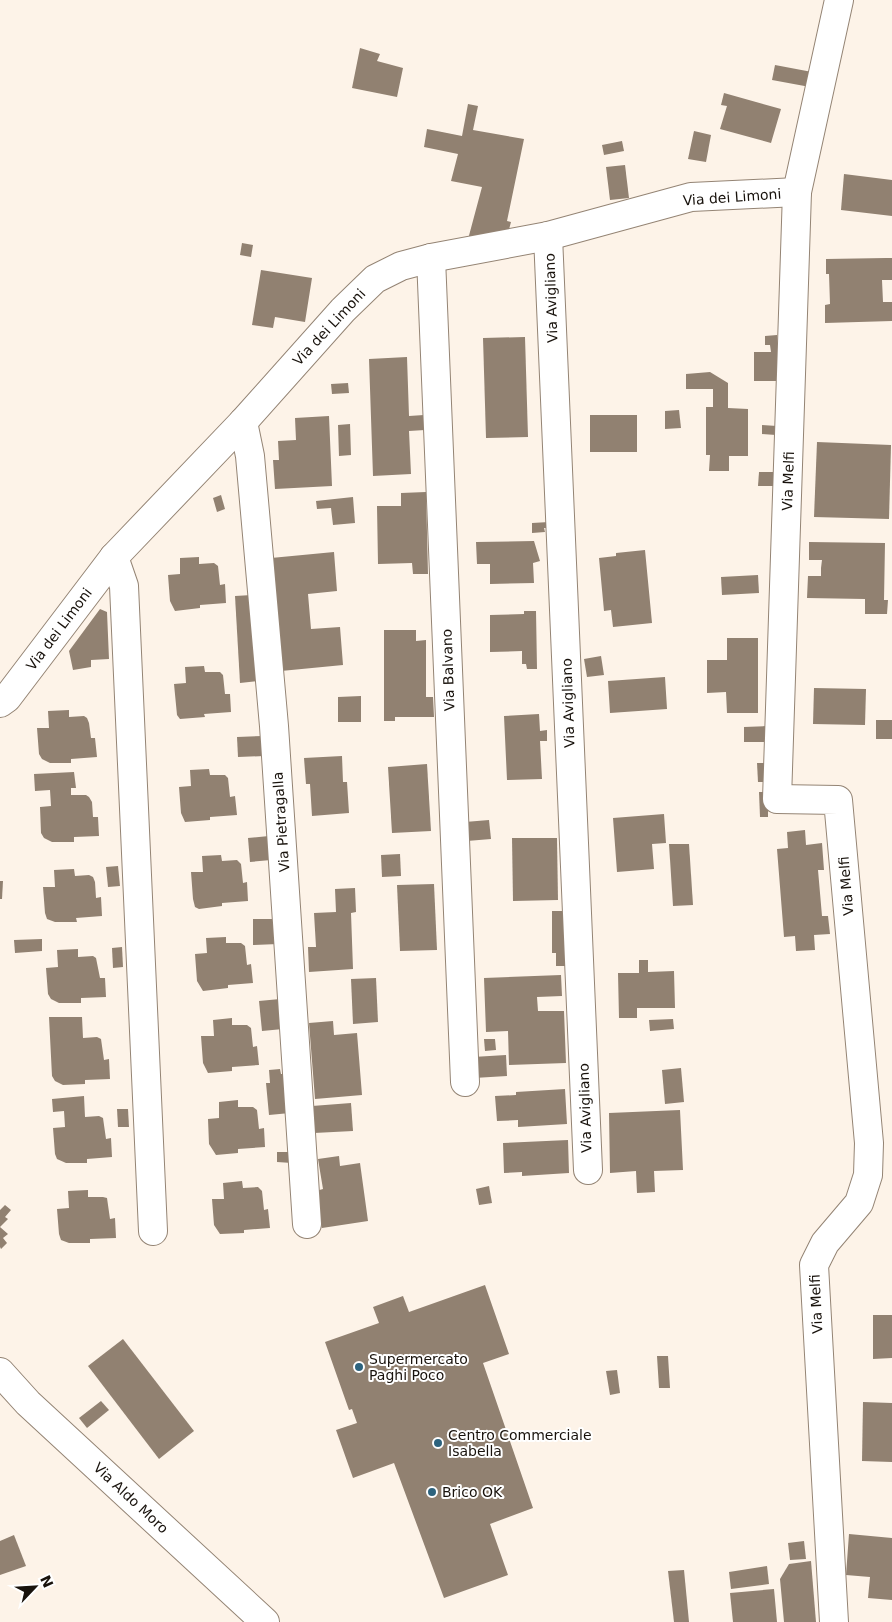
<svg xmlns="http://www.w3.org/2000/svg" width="892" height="1622" viewBox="0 0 892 1622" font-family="'DejaVu Sans',sans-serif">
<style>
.building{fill:#918171}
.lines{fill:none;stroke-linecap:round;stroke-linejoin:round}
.street-casing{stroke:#948474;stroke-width:30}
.secondary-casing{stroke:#948474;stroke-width:30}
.street{stroke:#fff;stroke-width:28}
.secondary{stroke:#fff;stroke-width:28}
.poi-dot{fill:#2d637e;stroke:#fff;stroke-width:2}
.labels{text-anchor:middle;stroke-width:4;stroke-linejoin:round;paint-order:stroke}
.street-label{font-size:14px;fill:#18120c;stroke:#fff}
.poi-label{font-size:14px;fill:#18120c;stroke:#fff;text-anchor:start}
</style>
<rect width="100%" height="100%" fill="#fdf3e8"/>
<g class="building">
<polygon points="360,48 380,54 377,61 403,68 397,97 352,88"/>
<polygon points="775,65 812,72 810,87 772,80"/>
<polygon points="724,93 781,109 771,143 720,129 727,106 721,105"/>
<polygon points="468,104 478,106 473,130 524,139 507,221 511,222 507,237 467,243 482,187 451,181 458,154 424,147 427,129 462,136"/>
<polygon points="694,131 711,135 706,162 688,159"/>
<polygon points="622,141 624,151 604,155 602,145"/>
<polygon points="625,165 629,198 610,200 606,167"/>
<polygon points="844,174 892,180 892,216 841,210"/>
<polygon points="242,243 253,245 251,257 240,255"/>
<polygon points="886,258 892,258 892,280 882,280 883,302 892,302 892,321 825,323 825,305 830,304 829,274 826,274 826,259"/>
<polygon points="261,270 312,278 305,322 275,317 273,328 252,325"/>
<polygon points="777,335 778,381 754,381 754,352 771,352 770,345 765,345 765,336"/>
<polygon points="525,337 528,437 486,438 483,338"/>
<polygon points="407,357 409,416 424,415 425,430 409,431 411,474 373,476 369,359"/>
<polygon points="710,372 728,383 728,408 748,409 748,456 729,456 729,471 709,471 710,455 706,455 706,407 713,407 713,389 686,389 686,374"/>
<polygon points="348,383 349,393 332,394 331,384"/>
<polygon points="679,410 681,428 665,429 665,411"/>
<rect x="590" y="415" width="47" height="37"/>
<polygon points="329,416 332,486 275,489 273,460 279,460 278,441 296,440 295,418"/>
<polygon points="350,424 351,455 339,456 338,425"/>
<polygon points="762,425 777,426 776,435 762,434"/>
<polygon points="817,442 891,445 889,519 814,517"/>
<polygon points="759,472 775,472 774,486 758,486"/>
<polygon points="426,492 428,574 413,574 412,563 378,564 377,506 401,506 401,493"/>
<polygon points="221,495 225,509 217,512 213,498"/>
<polygon points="353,497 355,523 333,525 331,508 317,509 316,501"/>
<polygon points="549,522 549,528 544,528 545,532 532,533 532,523"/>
<polygon points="534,541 540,561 533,563 534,583 490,584 490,564 477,564 476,542"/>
<polygon points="809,542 885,543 884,600 888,600 887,614 865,614 865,599 807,598 808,576 821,576 821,568 822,560 809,560"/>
<polygon points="645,550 652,623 613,627 611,610 604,611 599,558 616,556 616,553"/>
<polygon points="334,552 337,591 308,594 311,629 340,627 343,665 281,671 271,558"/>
<polygon points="199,557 199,564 214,563 218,566 220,585 225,584 226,603 200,605 200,608 175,611 170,601 168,575 180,574 180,558"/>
<polygon points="758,575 759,593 722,595 721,577"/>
<polygon points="252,595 258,681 240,683 235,596"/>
<polygon points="100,609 107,612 109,659 91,660 91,667 73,670 69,651"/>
<polygon points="524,611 536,611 537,669 527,669 526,664 522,664 522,651 490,652 490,615 524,614"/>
<polygon points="384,630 416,630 416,641 426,640 426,697 433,697 434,717 395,717 395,721 384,721"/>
<polygon points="727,638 758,638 758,713 727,713 726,692 707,693 707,660 727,660"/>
<polygon points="601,656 604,675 587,677 584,659"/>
<polygon points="204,666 205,672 220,672 223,675 225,694 230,694 231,712 204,714 205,717 180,719 177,715 174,684 186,683 185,667"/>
<polygon points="665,677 667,709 610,713 608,681"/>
<polygon points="814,688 866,689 865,725 813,724"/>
<polygon points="361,696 361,722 338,722 338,697"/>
<polygon points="69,710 69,717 84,716 87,718 89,723 91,738 95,738 97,757 71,759 71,763 50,763 42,759 39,754 37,728 49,728 48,711"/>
<polygon points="539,714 540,731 547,730 547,741 540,741 542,779 507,780 504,716"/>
<rect x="876" y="720" width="16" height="19"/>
<polygon points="767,726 767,742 744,742 744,727"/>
<polygon points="263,736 264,756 238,757 237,737"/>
<polygon points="342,756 343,782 347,782 349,813 312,816 310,784 306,784 304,758"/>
<polygon points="757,763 767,763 768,782 758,782"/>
<polygon points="427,764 431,831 392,833 388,767"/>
<polygon points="209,769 210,775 225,775 228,778 230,797 235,796 237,815 210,817 210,820 185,822 181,813 179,787 191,786 190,770"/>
<polygon points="74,772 76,788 71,788 71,795 86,795 89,797 92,802 93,817 98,817 99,836 74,837 74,842 52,842 44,838 41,833 40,807 51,806 50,790 35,791 34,774"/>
<polygon points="759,792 768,792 768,817 760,817"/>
<polygon points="664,814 666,843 652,844 654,869 617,872 613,818"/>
<polygon points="489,820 491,839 467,841 465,822"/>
<polygon points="805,830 806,845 822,843 824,870 818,870 822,916 828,916 830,934 814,935 815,950 796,951 795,936 784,937 777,849 788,848 787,832"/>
<polygon points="269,836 271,860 250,862 248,838"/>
<polygon points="512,838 557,838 558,900 513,901"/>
<polygon points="669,844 689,844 693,905 673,906"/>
<polygon points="400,854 401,876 382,877 381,855"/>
<polygon points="221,855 222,861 237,860 241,864 243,883 247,882 248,901 222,903 222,906 199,909 195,907 193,899 191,872 203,872 202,856"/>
<polygon points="118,866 120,886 108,887 106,867"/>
<polygon points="74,869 75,876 89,875 93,877 95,882 96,898 101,897 102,916 76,918 77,922 55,922 47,919 45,913 43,887 55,887 54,870"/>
<polygon points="0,881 3,881 2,899 0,899"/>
<polygon points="434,884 437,950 400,951 397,885"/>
<polygon points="355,888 356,912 351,913 353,969 309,972 308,947 316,947 314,913 336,912 335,889"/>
<polygon points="552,911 566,911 565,966 556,966 556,953 552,953"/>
<polygon points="253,919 277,919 278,944 253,945"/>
<polygon points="226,937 226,943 241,943 245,946 247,965 251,964 253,983 228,985 228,988 203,991 197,981 195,954 207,953 206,938"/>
<polygon points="42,939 42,951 15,953 14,940"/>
<polygon points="122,947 123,967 113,968 112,948"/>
<polygon points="78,949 78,957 93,956 96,958 100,978 105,978 106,997 81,998 81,1003 59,1003 51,999 48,994 46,968 58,967 57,950"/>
<polygon points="639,960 648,960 648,972 674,971 675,1008 637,1008 637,1018 619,1018 618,973 639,973"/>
<polygon points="561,975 562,996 537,997 538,1011 564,1011 566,1063 509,1065 508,1031 486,1032 484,978"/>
<polygon points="376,978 378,1022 353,1024 351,979"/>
<polygon points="280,999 283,1029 262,1031 259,1001"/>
<polygon points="49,1017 82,1017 83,1038 97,1037 101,1039 104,1060 109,1059 110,1079 85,1080 85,1084 63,1085 55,1081 52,1076"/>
<polygon points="232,1018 232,1025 247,1025 251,1028 253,1047 257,1046 259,1065 232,1067 232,1071 208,1073 203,1063 201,1036 214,1036 213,1020"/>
<polygon points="673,1019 674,1029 650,1031 649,1020"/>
<polygon points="333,1021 334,1035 357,1033 362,1095 315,1099 309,1023"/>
<polygon points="484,1039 495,1039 496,1050 485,1051"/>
<polygon points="506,1055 507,1076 474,1078 473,1057"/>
<polygon points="681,1068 684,1102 665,1104 662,1070"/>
<polygon points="280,1069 281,1074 286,1074 290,1113 269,1115 266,1083 270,1083 269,1070"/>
<polygon points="565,1089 567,1124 518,1127 518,1120 497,1121 495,1096 516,1095 516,1092"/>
<polygon points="84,1096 85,1117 99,1116 103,1118 106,1139 111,1138 112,1157 87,1159 87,1163 66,1163 57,1159 55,1154 53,1128 65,1127 64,1111 53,1112 52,1099"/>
<polygon points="238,1100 238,1107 253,1107 257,1110 259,1129 264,1128 265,1147 238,1149 238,1153 216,1155 209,1144 208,1119 219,1118 219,1102"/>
<polygon points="351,1103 353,1131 314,1133 312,1106"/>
<polygon points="117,1109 128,1109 129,1127 118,1127"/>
<polygon points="680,1110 683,1170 654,1171 655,1192 637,1193 636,1171 610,1173 609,1113"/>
<polygon points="568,1140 569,1173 522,1176 522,1172 504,1173 503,1143"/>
<polygon points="277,1152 293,1152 292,1163 277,1162"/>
<polygon points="339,1156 340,1166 360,1163 368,1221 322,1228 316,1191 323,1189 318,1159"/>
<polygon points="242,1181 243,1188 258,1187 262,1191 264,1210 268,1209 270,1228 244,1230 244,1233 220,1234 214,1225 212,1199 224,1199 223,1183"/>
<polygon points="489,1186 492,1203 479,1205 476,1189"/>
<polygon points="88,1190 88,1197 103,1197 107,1198 110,1219 115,1218 116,1238 90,1239 90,1243 69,1243 61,1240 59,1234 57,1209 69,1208 68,1191"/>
<polygon points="5,1205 11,1210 5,1217 8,1219 0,1227 8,1234 3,1238 7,1243 1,1249 0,1247 0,1210"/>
<polygon points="485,1285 509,1354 483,1363 533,1508 490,1524 508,1575 444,1598 394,1463 353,1478 336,1430 357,1423 352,1409 349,1410 325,1342 379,1323 373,1307 403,1296 409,1312"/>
<polygon points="873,1315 892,1315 892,1358 873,1359"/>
<polygon points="123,1339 194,1431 159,1459 88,1366"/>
<polygon points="657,1356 668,1356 670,1388 659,1388"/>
<polygon points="617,1370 620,1393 610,1395 606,1371"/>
<polygon points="101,1401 109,1410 87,1428 79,1418"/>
<polygon points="863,1402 892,1403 892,1462 862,1461"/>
<polygon points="849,1534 892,1538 892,1600 868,1598 870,1577 846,1575"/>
<polygon points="14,1535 26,1566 0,1575 0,1541"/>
<polygon points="804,1541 806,1559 790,1560 788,1543"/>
<polygon points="811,1561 816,1622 784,1622 780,1579 789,1564"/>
<polygon points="767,1566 769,1584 731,1589 729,1572"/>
<polygon points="684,1570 689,1622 674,1622 668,1571"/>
<polygon points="774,1589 777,1622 733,1622 730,1593"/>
</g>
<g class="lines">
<defs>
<g id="street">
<polyline points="548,236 588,1170"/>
<polyline points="431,258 465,1082"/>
<polyline points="243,422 250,456 274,726 307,1224"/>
<polyline points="114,557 124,586 153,1231"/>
<polyline points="0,703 7,698 114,557 243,422 343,310 375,279 401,266 431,258 548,236 691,197 797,192"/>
<polyline points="834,1622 814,1265 825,1243 859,1203 868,1175 869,1143 838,800 777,799 797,192 839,0"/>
</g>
<polyline id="secondary" points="0,1372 28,1403 265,1622"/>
</defs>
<use href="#street" class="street-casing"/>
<use href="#secondary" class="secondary-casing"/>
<use href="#street" class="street"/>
<use href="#secondary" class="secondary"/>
</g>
<g class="poi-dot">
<circle cx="359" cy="1367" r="5"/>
<circle cx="438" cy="1443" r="5"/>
<circle cx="432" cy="1492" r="5"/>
</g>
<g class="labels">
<g class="street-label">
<text transform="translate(732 197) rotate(-4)" y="5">Via dei Limoni</text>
<text transform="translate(551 298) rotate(-92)" y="5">Via Avigliano</text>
<text transform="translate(329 327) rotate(-47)" y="5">Via dei Limoni</text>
<text transform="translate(788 481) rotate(-88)" y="5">Via Melfi</text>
<text transform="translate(59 629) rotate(-53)" y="5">Via dei Limoni</text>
<text transform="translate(448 670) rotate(-92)" y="5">Via Balvano</text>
<text transform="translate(568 703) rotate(-92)" y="5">Via Avigliano</text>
<text transform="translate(281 822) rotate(-94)" y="5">Via Pietragalla</text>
<text transform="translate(846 886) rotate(-95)" y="5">Via Melfi</text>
<text transform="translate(585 1108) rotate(-92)" y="5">Via Avigliano</text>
<text transform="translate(816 1304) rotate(-93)" y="5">Via Melfi</text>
<text transform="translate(131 1498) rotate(43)" y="5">Via Aldo Moro</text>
</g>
<g class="poi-label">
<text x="369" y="1364">Supermercato<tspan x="369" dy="16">Paghi Poco</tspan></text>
<text x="448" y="1440">Centro Commerciale<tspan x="448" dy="16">Isabella</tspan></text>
<text x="442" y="1497">Brico OK</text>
</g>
</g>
<g transform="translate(35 1587) rotate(65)" stroke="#ffffff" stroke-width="4" paint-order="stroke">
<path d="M0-4L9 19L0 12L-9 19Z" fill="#18120c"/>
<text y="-8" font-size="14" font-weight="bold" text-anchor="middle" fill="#18120c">N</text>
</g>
</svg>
